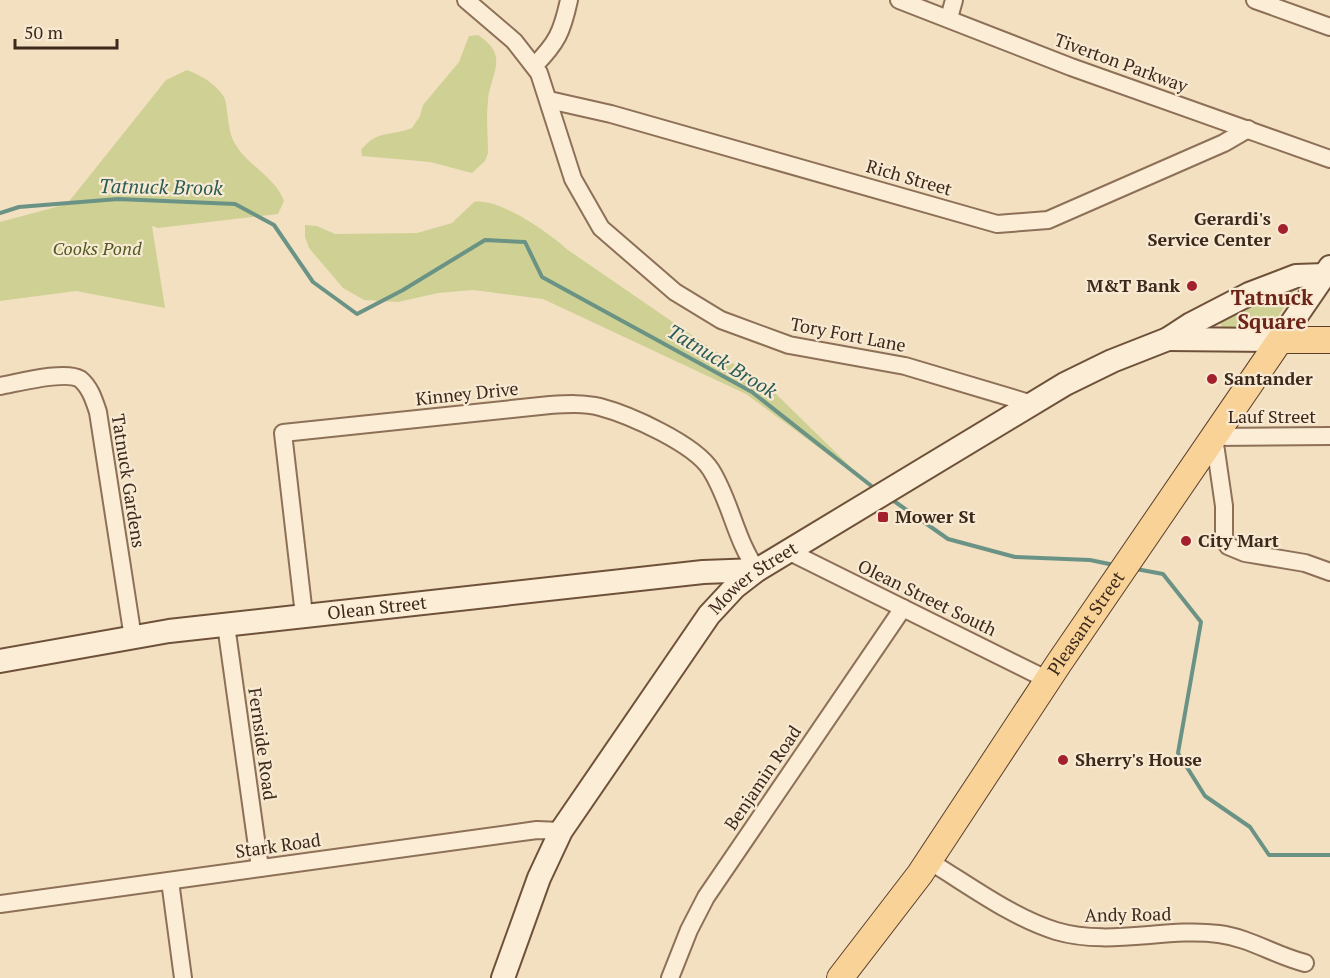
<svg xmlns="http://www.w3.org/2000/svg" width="1330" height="978" viewBox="0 0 1330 978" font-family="'PT Serif',serif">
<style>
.green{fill:#cfd194}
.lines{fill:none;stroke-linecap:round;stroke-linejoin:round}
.stream{stroke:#6a9386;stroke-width:4}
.street-casing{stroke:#8d7057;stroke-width:20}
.secondary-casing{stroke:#6f513a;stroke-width:26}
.primary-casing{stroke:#5b3e2c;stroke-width:28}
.street{stroke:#fcedd6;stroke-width:16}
.secondary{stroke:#fcedd6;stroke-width:22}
.primary{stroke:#f8d296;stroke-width:26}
.poi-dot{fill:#a2212c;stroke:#f8ead2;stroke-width:2}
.labels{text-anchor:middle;stroke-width:4.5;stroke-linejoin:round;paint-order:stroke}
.street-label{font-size:18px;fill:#3c291c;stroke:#f8ead2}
.poi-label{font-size:18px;font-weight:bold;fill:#3c291c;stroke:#f8ead2;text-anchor:start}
.park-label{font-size:18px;font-style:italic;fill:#505a21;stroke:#f8ead2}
.water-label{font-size:20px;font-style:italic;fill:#2a5d56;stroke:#f8ead2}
.quarter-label{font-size:21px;font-weight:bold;fill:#6c2318;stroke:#f8ead2}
</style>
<rect width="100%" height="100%" fill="#f2e0c1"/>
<g class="green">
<path d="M478,35C510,56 491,72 488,101C486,118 488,136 488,153L485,161L472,173L430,162L362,156L361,150C378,129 389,137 412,128L420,116L423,105L459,62L469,36Z"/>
<path d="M187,70C202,76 215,83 224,97C228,105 227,129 234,142C246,165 275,176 284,201L278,214L158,228L152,226L165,308L76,291L0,301V222L67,204L166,80Z"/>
<path d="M474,202C499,197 550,234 568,250L773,391L868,484L746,394L543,299L473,290L438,293L398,302L364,300L343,288L309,248L305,237V225L317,226L335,234L417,233L452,223Z"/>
<polygon points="1296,287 1272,327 1223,331 1219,319 1283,288"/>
</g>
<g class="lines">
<g class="stream">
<polyline points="0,213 19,207 118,199 235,204 274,225 313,282 357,314 403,290 485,240 525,242 542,277 752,392 874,488"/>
<polyline points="891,499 948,539 1015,557 1090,560 1114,565"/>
<polyline points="1136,569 1163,574 1201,622 1178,753 1205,796 1250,827 1269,855 1330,855"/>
</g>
<defs>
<g id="street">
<polyline points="466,0 514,41 539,73 573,179 601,228 675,292 721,320 789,345 905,366 1029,403"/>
<polyline points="899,0 1071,67 1330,159"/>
<polyline points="1255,0 1330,27"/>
<polyline points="949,18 954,0"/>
<path d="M534,66C557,43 562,32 569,0"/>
<polyline points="549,100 611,114 997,224 1048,220 1224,143 1248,129"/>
<path d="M0,386C17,383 65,370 80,379C90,387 94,400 98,412L133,638"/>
<polyline points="1330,436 1214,437 1224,506 1224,539 1228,546 1245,553 1305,563 1330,572"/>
<polyline points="788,551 1048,680"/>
<path d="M304,615L283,433L550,405C567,404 584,403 600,407C630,415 695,444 711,470C731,502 735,539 757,570"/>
<polyline points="226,625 260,868"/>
<path d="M929,861C969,885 1011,917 1056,931C1110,947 1165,927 1219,934C1250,938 1274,955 1305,963"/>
<polyline points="170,881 183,978"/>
<polyline points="0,904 537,830 561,831"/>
<polyline points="670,978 689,930 706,897 903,608"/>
</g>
<g id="secondary">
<polyline points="1168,339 1280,340 1330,267"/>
<path id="s1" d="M0,661L169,631L703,572L757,570"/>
<path id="s2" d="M503,978L539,878L561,831L709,615L735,587L757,570L1065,384L1112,361L1168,339L1191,324L1249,294L1296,276L1325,275"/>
</g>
<g id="primary">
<path id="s3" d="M840,978L920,874L1059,663L1280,340H1330"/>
</g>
</defs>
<use href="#street" class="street-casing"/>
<use href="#secondary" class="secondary-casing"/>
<use href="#primary" class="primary-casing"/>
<use href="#street" class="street"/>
<use href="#secondary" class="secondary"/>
<use href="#primary" class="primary"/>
</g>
<g class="poi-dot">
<circle cx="1283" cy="229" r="6"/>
<circle cx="1192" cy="286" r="6"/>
<circle cx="1212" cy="379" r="6"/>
<rect x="877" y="511" width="12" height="12" rx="3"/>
<circle cx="1186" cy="541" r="6"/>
<circle cx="1063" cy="760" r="6"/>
</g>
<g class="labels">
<g class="street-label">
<text transform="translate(1121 63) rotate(20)" y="6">Tiverton Parkway</text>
<text transform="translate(909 178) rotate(16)" y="6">Rich Street</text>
<text transform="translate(848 335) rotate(11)" y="6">Tory Fort Lane</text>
<text transform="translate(467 394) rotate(-6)" y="6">Kinney Drive</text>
<text x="1272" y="423">Lauf Street</text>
<text transform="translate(128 481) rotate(81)" y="6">Tatnuck Gardens</text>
<text dy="6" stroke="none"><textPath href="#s2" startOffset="478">Mower Street</textPath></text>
<text transform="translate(927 598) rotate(26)" y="6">Olean Street South</text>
<text dy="6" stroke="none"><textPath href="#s1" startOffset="381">Olean Street</textPath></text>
<text dy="6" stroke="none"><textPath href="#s3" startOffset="432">Pleasant Street</textPath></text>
<text transform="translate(262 744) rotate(82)" y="6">Fernside Road</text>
<text transform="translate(763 778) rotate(-56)" y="6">Benjamin Road</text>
<text transform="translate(278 846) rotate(-8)" y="6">Stark Road</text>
<text transform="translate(1128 915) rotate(-1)" y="6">Andy Road</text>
</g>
<g class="poi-label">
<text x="1271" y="225" text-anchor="end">Gerardi's<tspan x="1271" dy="21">Service Center</tspan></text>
<text x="1180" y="292" text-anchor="end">M&amp;T Bank</text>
<text x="1224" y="385">Santander</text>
<text x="895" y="523">Mower St</text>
<text x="1198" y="547">City Mart</text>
<text x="1075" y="766">Sherry's House</text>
</g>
<g class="park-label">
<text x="97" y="255">Cooks Pond</text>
</g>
<g class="water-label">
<text transform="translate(161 187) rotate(1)" y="7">Tatnuck Brook</text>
<text transform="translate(722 361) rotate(31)" y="7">Tatnuck Brook</text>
</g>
<g class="quarter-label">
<text x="1272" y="305">Tatnuck<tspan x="1272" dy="24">Square</tspan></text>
</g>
</g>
<path d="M15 39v9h102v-9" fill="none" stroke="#3c291c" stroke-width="3"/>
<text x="24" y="39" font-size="18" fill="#3c291c" stroke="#f8ead2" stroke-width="4.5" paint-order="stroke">50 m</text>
</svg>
